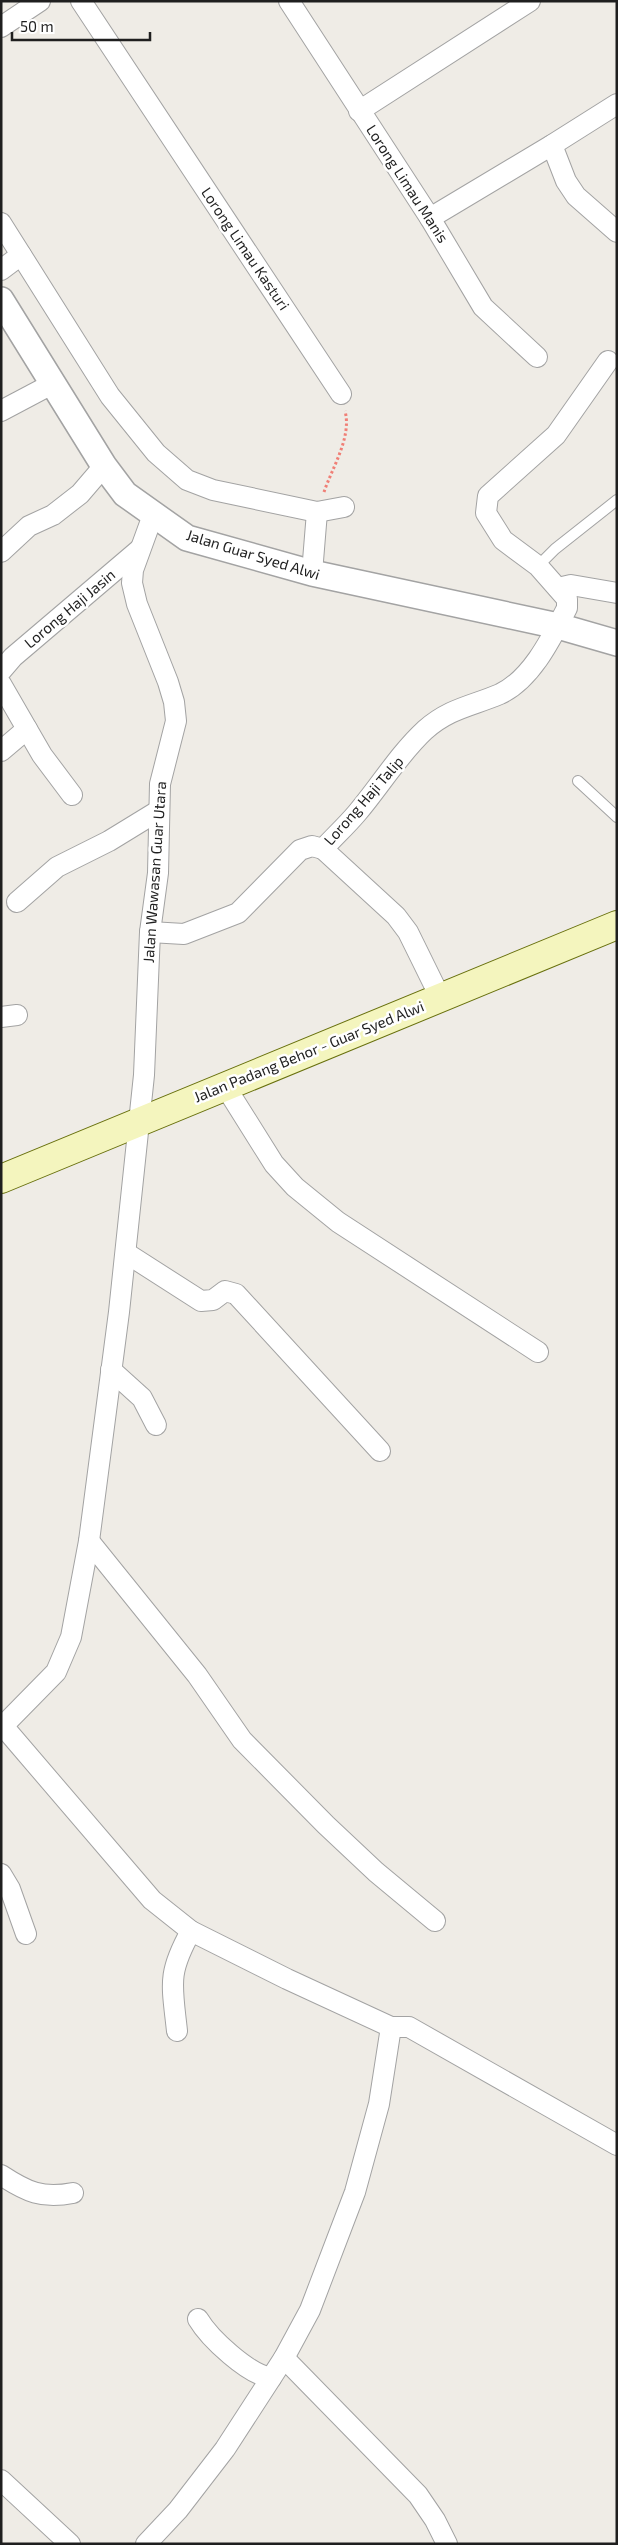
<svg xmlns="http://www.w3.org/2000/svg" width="618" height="2545" viewBox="0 0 618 2545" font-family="'Exo 2',sans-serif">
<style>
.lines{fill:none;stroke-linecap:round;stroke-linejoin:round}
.service-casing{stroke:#a3a3a3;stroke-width:12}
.minor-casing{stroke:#a3a3a3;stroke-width:22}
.tertiary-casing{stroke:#a3a3a3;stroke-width:28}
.secondary-casing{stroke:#68700d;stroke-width:30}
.path{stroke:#f07f76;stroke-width:3;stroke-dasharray:2.5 2.5;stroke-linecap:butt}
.service{stroke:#fff;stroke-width:10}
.minor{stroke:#fff;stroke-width:20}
.tertiary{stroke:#fff;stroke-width:25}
.secondary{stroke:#f4f5be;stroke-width:28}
.labels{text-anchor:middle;stroke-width:5;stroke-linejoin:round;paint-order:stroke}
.street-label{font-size:15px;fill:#1f1f1f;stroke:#fff}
</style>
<rect width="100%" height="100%" fill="#efece6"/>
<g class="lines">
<defs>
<g id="service">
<polyline points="538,566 555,549 617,500"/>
<polyline points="578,781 617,817"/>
</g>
<g id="minor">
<polyline points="81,1 341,394"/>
<polyline points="289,1 430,218 483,307 537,357"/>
<polyline points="1,27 40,1"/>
<polyline points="359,111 530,1"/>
<polyline points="552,145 566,181 576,196 617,232"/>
<polyline points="430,218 552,145 617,104"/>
<polyline points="1,223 110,396 156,453 187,480 213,490 317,512 344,507"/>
<polyline points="1,270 21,255"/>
<polyline points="1,411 52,384"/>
<polyline points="1,552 29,526 53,515 80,494 104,466"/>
<polyline points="312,573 317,512"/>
<polyline points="558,588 571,585 617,593"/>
<polyline points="1,671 13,657 140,549"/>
<polyline points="1,684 42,755 72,795"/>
<polyline points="1,751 27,729"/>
<polyline points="323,849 396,916 408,932 441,999"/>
<polyline points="17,902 57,867 109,841 158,811"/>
<path d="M150,932L184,934L238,913L300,850L312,846L323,849C334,837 346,826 357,813C380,786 399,754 425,730C450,708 472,706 500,694C532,679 552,637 567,608V599L538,566L503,540L486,513L488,496L556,435L608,361"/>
<polyline points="1,1017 17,1015"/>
<polyline points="225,1086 274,1164 295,1187 338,1222 538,1352"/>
<polyline points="126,1253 201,1301 213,1300 225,1291 236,1294 380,1451"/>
<polyline points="111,1370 142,1398 156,1425"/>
<polyline points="89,1541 197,1675 242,1740 326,1825 376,1872 435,1921"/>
<polyline points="3,1726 152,1900 191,1931 287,1979 391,2027 409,2027 617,2145"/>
<polyline points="1,1728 56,1672 71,1637 89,1541 119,1312 144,1075 150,932 158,873 160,784 176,721 174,702 168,682 137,604 132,583 133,570 153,515"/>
<polyline points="1,1874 10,1889 26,1934"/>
<path d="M177,2031C172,1984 167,1974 191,1931"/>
<path d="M1,2175C27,2192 42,2199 73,2193"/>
<path d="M198,2319C210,2339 248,2374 271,2378"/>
<polyline points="284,2358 418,2495 435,2520 447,2544"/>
<polyline points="1,2480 70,2544"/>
<polyline points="146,2544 178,2510 225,2449 284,2358 310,2310 355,2192 379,2104 391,2027"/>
</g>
<polyline id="tertiary" points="1,300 104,466 125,494 187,538 312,573 558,626 617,643"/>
<polyline id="secondary" points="1,1179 617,925"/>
</defs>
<use href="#service" class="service-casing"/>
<use href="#minor" class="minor-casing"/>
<use href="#tertiary" class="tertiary-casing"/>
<use href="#secondary" class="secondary-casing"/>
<path class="path" d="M324,492C332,468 352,437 345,411"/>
<use href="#service" class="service"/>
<use href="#minor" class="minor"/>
<use href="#tertiary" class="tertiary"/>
<use href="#secondary" class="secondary"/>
</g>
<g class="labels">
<g class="street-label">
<text transform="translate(407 184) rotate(57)" y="5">Lorong Limau Manis</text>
<text transform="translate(245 249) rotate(56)" y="5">Lorong Limau Kasturi</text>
<text transform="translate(253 555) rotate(17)" y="5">Jalan Guar Syed Alwi</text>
<text transform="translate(70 609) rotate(-40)" y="5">Lorong Haji Jasin</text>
<text transform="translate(364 801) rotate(-49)" y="5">Lorong Haji Talip</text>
<text transform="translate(155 872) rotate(-86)" y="5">Jalan Wawasan Guar Utara</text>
<text transform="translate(309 1052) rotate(-22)" y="5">Jalan Padang Behor - Guar Syed Alwi</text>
</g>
</g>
<rect width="618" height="2545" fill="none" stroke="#1f1f1f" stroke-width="5"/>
<path d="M12 32v8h138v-8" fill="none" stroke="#1f1f1f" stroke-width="2.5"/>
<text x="20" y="32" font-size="15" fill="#1f1f1f" stroke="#ffffff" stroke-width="4" paint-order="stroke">50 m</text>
</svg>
